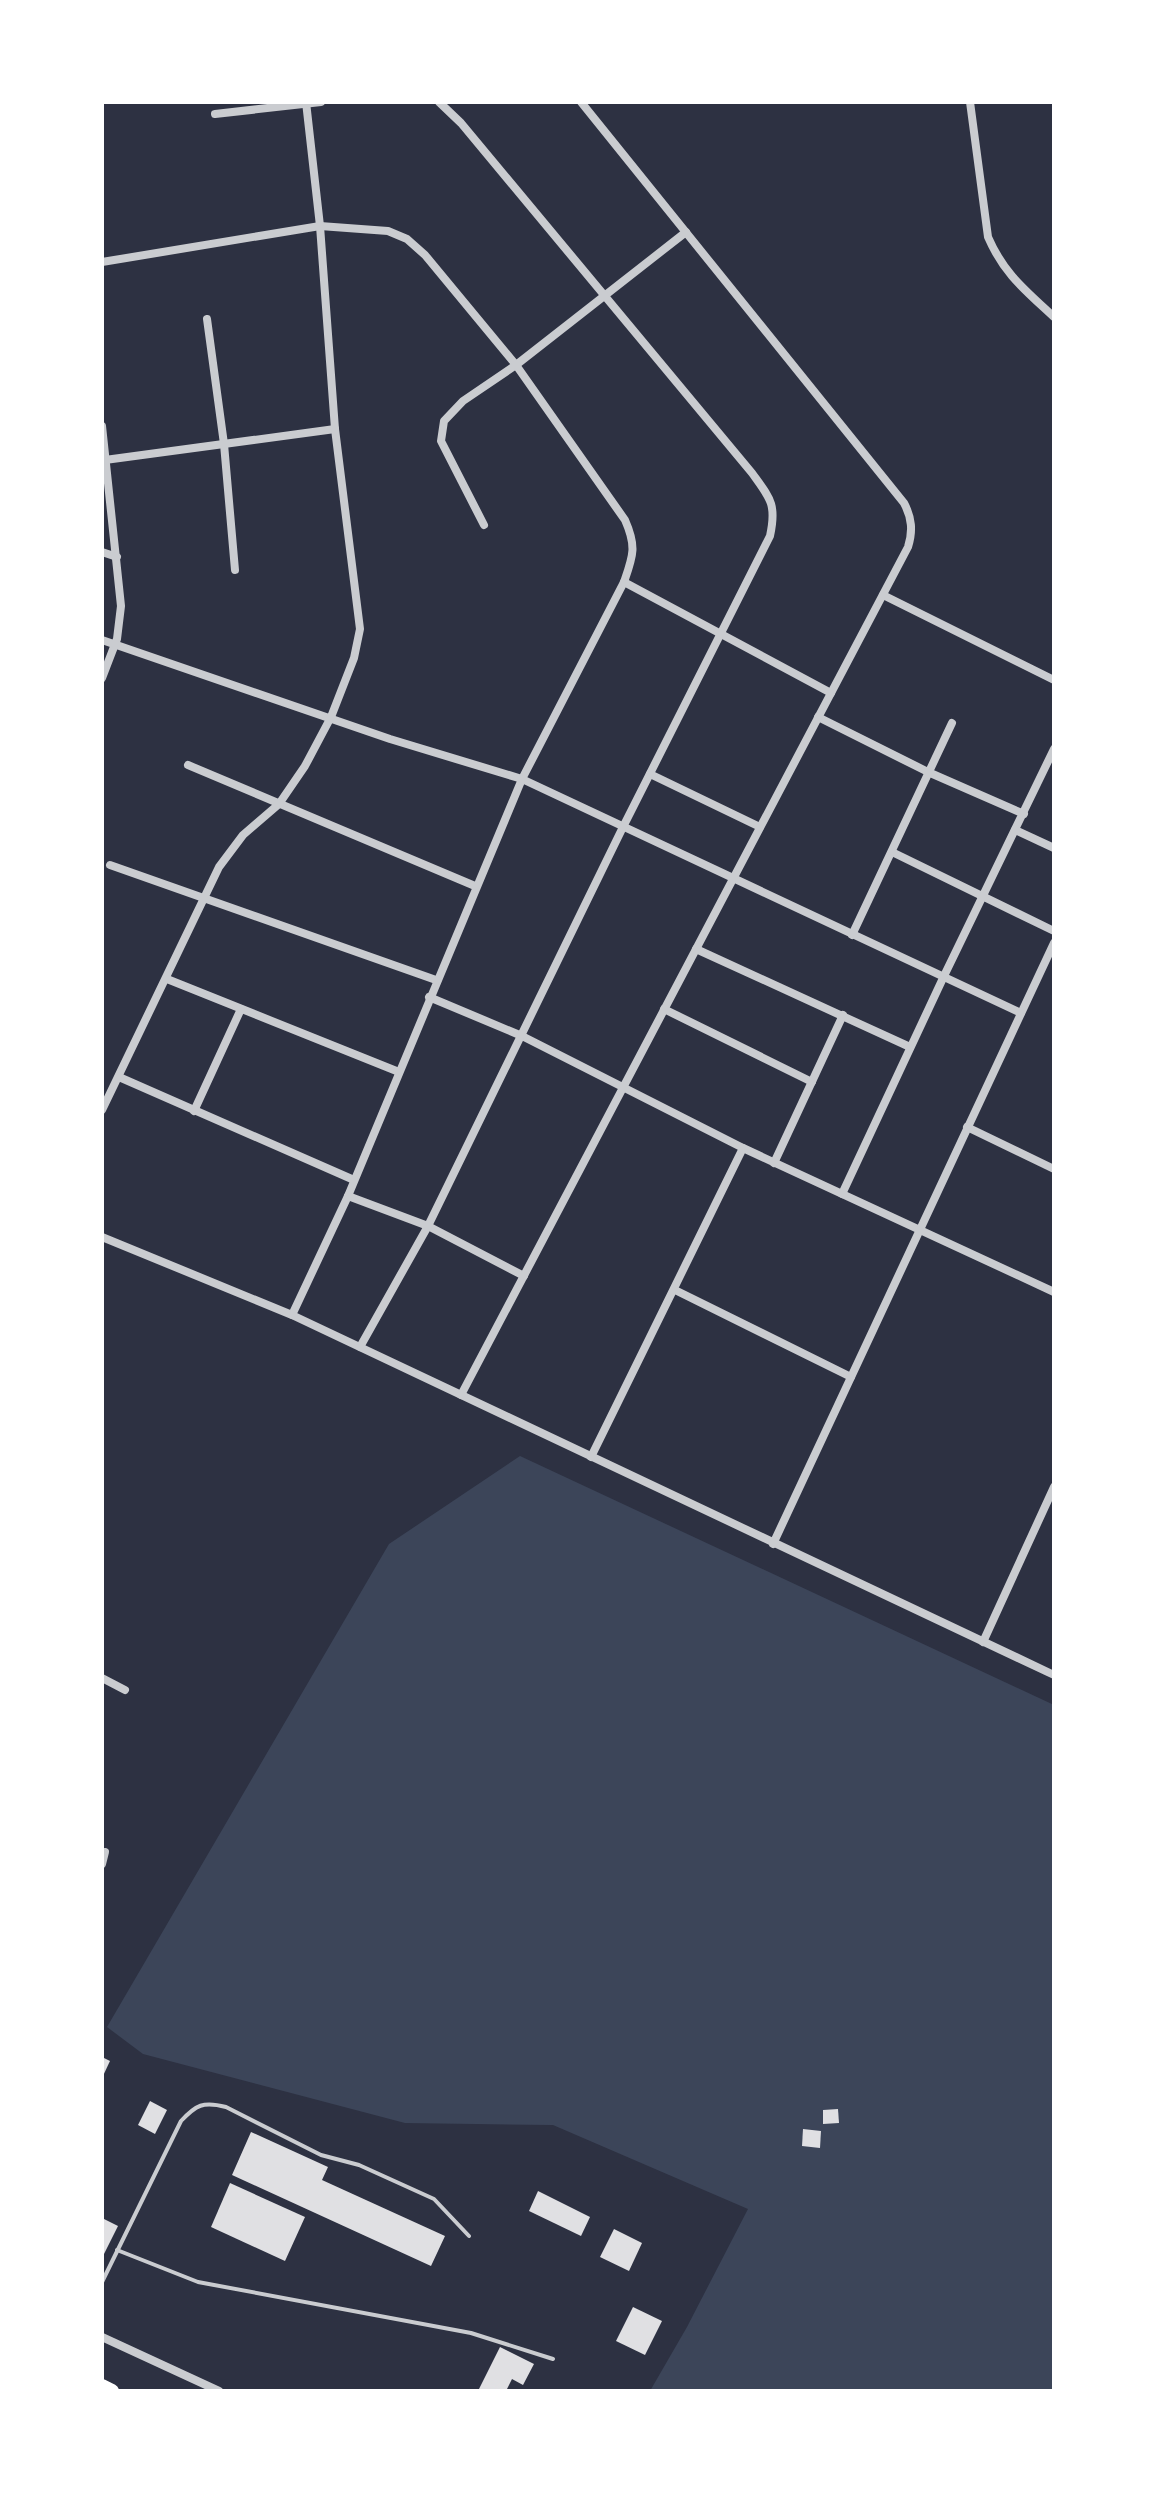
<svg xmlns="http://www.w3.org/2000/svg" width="1156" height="2493" viewBox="0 0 1156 2493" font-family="Inter,sans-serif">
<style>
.green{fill:#3c4559}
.building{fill:#e0e0e3}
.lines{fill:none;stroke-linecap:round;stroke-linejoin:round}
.service{stroke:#caccd0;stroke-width:4}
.minor{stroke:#caccd0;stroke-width:8}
.primary{stroke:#fff;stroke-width:14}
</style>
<rect width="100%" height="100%" fill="#2d3142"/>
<polygon class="green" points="520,1456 1054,1705 1054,2391 650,2391 687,2327 748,2209 553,2125 405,2123 143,2054 107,2027 389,1544"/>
<g class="building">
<polygon points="102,2057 110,2061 102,2078"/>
<polygon points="150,2101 167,2110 155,2134 138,2125"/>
<polygon points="838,2109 839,2123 823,2124 823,2110"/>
<polygon points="803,2129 821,2131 820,2148 802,2146"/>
<polygon points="251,2132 328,2167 322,2180 445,2236 431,2266 232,2175"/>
<polygon points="230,2183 305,2217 285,2261 211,2227"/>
<polygon points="538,2191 590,2217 581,2236 529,2211"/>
<polygon points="102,2218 118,2226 102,2258"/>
<polygon points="614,2229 642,2243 629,2271 600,2257"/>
<polygon points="633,2307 662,2321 645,2355 616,2341"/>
<polygon points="500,2347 534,2364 523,2385 512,2379 506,2391 478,2391"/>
</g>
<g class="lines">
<g class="service">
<polyline points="117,2250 198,2282 471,2333 553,2359"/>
<path d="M102,2282L181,2121C196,2105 203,2101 226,2107L321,2155L359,2165L434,2199L469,2236"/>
</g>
<g class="minor">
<path d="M970,102L988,237C1004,274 1025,290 1054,317"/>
<polyline points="215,114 321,102"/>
<path d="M102,262L320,226L388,231L407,239L425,255L516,365L625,520C637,547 633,556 624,582L522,779L348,1196L292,1315"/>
<polyline points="207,319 224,444 235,570"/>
<polyline points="102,426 121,606 117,639 102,678"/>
<polyline points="105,460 335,429"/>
<polyline points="484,525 441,441 444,421 463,401 516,365 686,232"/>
<polyline points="102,552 117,557"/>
<polyline points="624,582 831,693"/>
<polyline points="883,595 1054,680"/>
<polyline points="102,640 390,739 522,779 1021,1013"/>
<polyline points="818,717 928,772 1024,814"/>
<polyline points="188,765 475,886"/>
<polyline points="650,774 760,827"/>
<polyline points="1015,830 1054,848"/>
<polyline points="892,852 1054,931"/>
<polyline points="110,865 436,980"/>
<polyline points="852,935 952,723"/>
<polyline points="696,949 910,1047"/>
<polyline points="167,979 399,1072"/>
<polyline points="429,997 522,1036 743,1148 1054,1292"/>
<polyline points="664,1009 812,1082"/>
<polyline points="119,1077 354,1180"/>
<polyline points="102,1110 219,867 243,835 279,804 305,766 331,717 354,658 360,629 335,429 320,226 306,102"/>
<polyline points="194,1111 241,1009"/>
<polyline points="967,1127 1054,1169"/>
<polyline points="774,1163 843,1015"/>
<polyline points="842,1194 944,976 1054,749"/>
<polyline points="348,1196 428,1226 524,1276"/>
<polyline points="102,1237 292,1315 1054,1675"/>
<polyline points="675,1290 851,1377"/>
<path d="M360,1347L428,1226L623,827L770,536C777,504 770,498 752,473L461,123L439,102"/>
<path d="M461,1395L908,547C913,531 912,518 904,503L581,102"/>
<polyline points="591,1457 743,1148"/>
<polyline points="773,1544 1054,943"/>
<polyline points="983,1642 1054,1487"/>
<polyline points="102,1678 125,1690"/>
<polyline points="102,1864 105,1852"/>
<polyline points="102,2337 219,2391"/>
</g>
<polyline class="primary" points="102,2386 112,2391"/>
</g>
<rect width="1156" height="2493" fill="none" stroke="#ffffff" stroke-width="208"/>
</svg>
